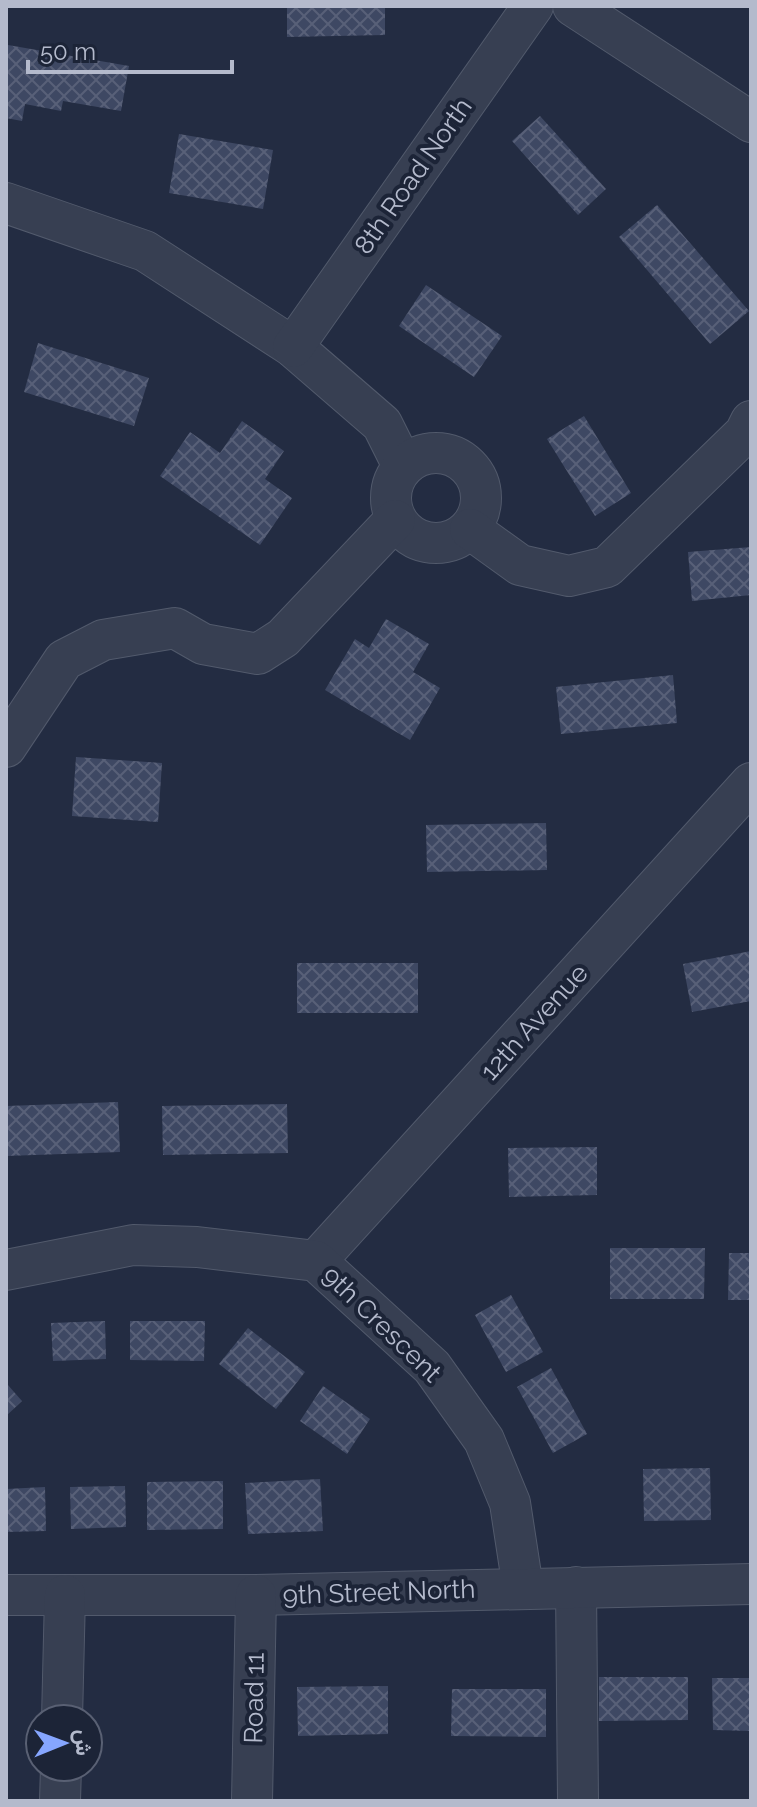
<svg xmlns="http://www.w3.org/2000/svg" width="757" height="1807" viewBox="0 0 757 1807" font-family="Raleway,Vazirmatn,sans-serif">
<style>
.building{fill:url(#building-cross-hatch)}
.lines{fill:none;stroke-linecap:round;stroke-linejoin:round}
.minor-casing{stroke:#525a6c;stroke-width:42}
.minor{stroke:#373f52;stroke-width:40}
.labels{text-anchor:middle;stroke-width:8;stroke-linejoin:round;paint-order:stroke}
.street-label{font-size:26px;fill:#b4bacc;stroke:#1c2437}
</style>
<defs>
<pattern id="building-cross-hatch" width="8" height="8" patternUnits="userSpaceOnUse" patternTransform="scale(2)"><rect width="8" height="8" fill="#3e4863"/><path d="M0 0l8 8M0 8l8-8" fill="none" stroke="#586078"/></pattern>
</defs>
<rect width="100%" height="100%" fill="#232c42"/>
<g class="building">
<polygon points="287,6 385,6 385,35 287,37"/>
<polygon points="8,45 129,66 121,111 63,101 61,111 25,104 22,121 6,118"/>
<polygon points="540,116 606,189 578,215 512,141"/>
<polygon points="179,134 273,150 263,209 169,193"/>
<polygon points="657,205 749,311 710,344 619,237"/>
<polygon points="426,285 502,336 474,377 399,326"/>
<polygon points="38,343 149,378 134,426 24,392"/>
<polygon points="584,416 631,493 595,516 547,439"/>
<polygon points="242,421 284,451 265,479 292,498 260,545 160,476 190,432 220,453"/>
<polygon points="751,547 751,595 692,601 688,552"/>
<polygon points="386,619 429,644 413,672 440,688 410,740 325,690 355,639 369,648"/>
<polygon points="673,675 677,723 561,734 556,687"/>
<polygon points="76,757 162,763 158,822 72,816"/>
<polygon points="546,823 547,870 427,872 426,825"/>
<polygon points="751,951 751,1001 692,1012 683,964"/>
<rect x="297" y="963" width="121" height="50"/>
<polygon points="118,1102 120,1152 6,1156 6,1106"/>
<polygon points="287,1104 288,1153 163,1155 162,1106"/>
<polygon points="597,1147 597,1195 509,1197 508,1148"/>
<polygon points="610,1248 705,1248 704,1299 610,1299"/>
<polygon points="729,1253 751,1253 751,1300 728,1300"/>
<polygon points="511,1295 543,1352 506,1372 475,1315"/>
<polygon points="105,1321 106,1359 53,1361 51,1323"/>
<polygon points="130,1321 205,1321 204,1361 130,1360"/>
<polygon points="248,1328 305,1372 276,1409 219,1364"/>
<polygon points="551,1368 587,1434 553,1453 517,1387"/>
<polygon points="6,1383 22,1401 6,1416"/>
<polygon points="323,1386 370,1419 347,1454 300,1421"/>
<polygon points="710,1468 711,1520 644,1521 643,1469"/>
<polygon points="320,1479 323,1531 248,1534 245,1483"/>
<polygon points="223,1481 223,1529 147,1530 147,1482"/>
<polygon points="125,1486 126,1527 71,1529 70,1487"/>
<polygon points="45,1487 46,1531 6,1532 6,1489"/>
<polygon points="599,1677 688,1677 688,1720 599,1721"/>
<polygon points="712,1678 751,1678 751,1731 713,1730"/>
<polygon points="388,1686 388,1734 298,1736 297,1687"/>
<polygon points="452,1689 546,1689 546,1737 451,1736"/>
</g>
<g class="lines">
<defs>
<g id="minor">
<polyline points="573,6 751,122"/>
<polyline points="6,203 145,251 293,347 382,424 403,466"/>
<polyline points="293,347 533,6"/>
<circle cx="436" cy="498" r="45"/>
<polyline points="470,529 520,565 569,576 607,567 745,433 751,421"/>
<polyline points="6,747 64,660 103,640 175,628 203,644 258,654 283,638 395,520"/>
<polyline points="316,1261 751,783"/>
<polyline points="6,1270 133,1245 197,1247 316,1261 432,1367 484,1440 510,1503 523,1588"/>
<polyline points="576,1587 578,1801"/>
<polyline points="6,1595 256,1595 751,1584"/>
<polyline points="62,1719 65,1595"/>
<polyline points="60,1801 61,1767"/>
<polyline points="252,1801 256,1595"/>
</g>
</defs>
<use href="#minor" class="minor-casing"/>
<use href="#minor" class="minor"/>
</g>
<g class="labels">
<g class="street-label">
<text transform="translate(413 176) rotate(-55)" y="9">8th Road North</text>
<text transform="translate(534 1022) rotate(-48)" y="9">12th Avenue</text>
<text transform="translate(382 1324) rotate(44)" y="9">9th Crescent</text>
<text transform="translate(379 1592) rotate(-2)" y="9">9th Street North</text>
<text transform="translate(254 1698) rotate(-89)" y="9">Road 11</text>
</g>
</g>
<rect width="757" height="1807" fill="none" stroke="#b4bacc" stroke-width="16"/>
<g transform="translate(64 1743) rotate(89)"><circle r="38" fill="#1c2437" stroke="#596073" stroke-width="2"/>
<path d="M0-6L14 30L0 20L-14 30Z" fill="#86a6ff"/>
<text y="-12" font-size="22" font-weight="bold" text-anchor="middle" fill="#b4bacc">ش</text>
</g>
<path d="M28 60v12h204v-12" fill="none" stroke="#b4bacc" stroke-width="4"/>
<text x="40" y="60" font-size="24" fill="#b4bacc" stroke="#1c2437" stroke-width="6" paint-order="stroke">50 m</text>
</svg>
